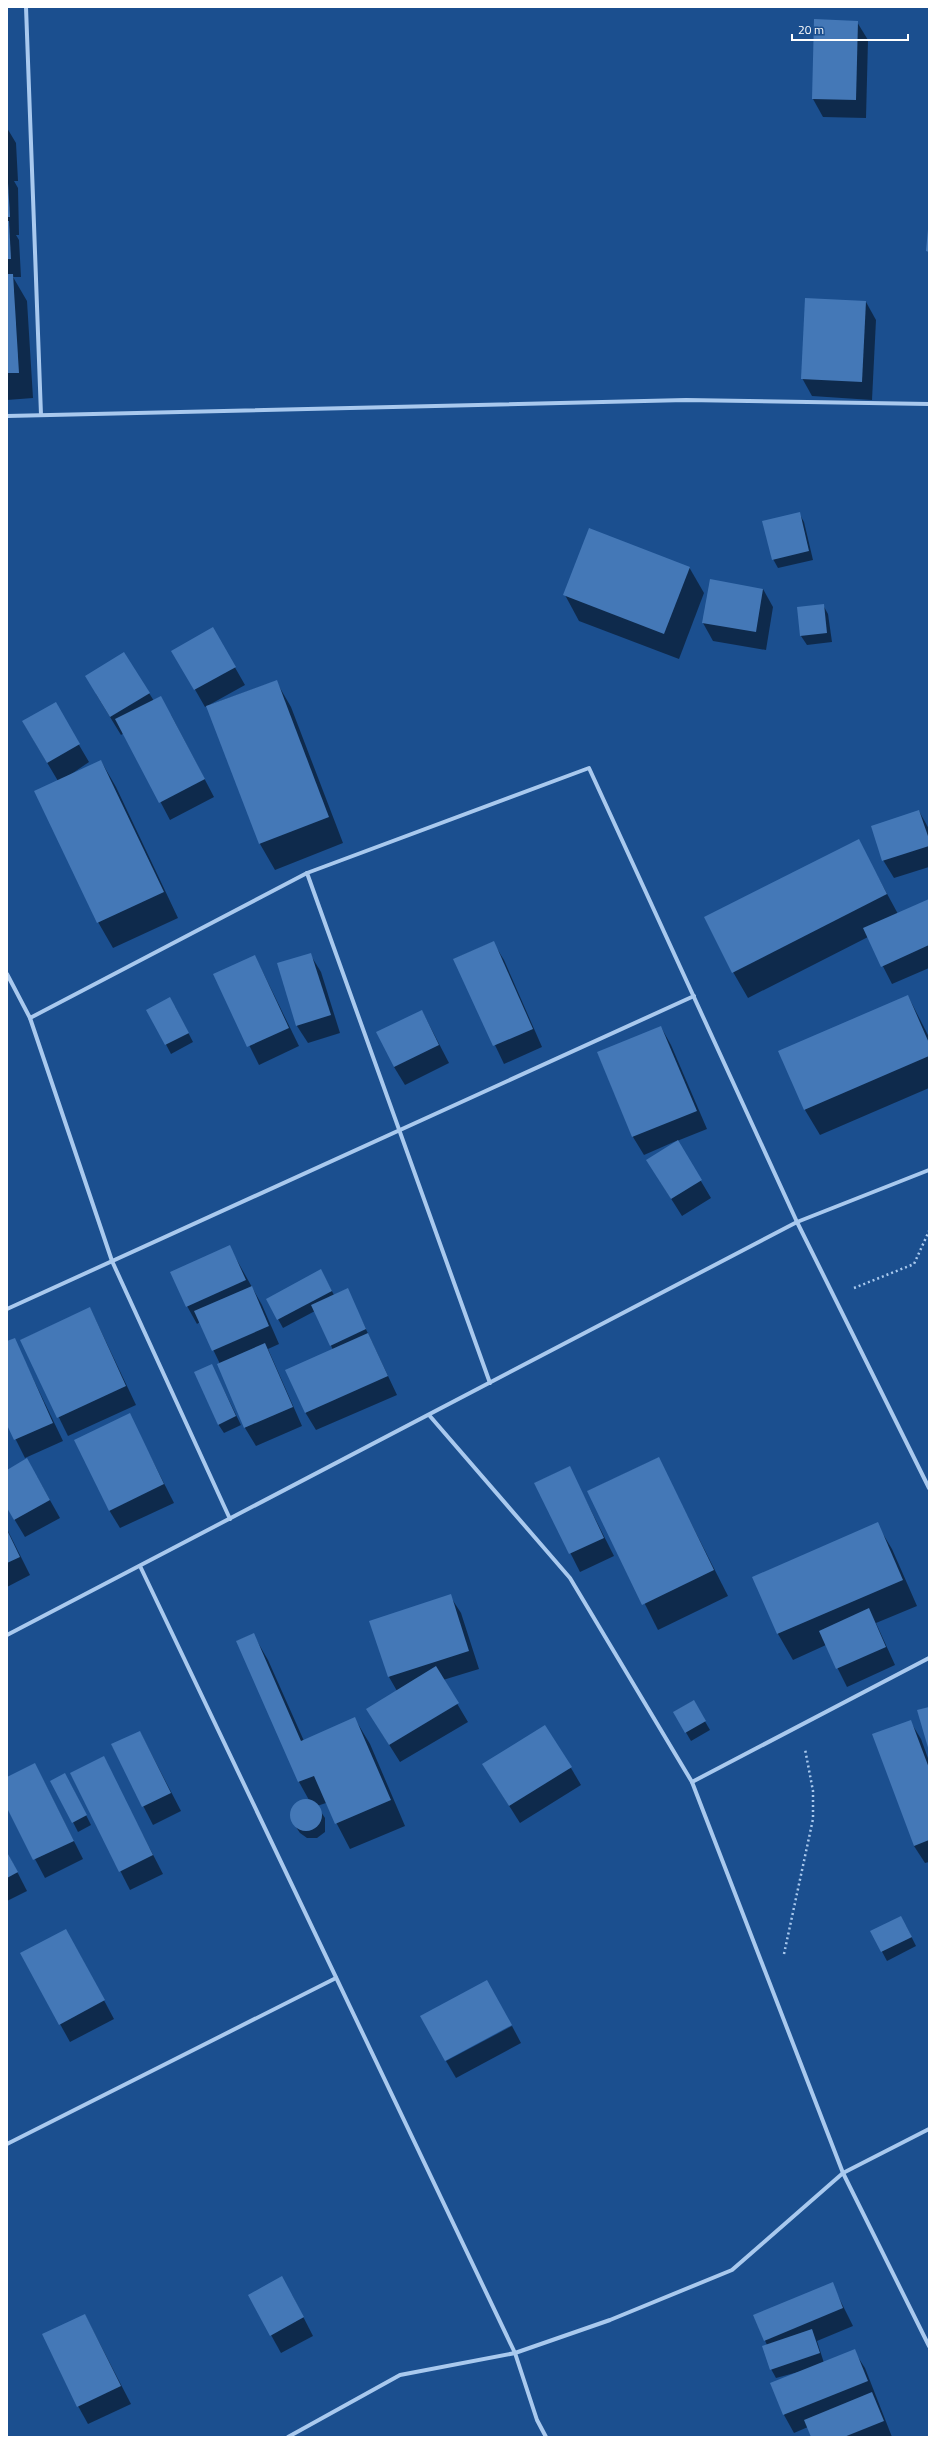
<svg xmlns="http://www.w3.org/2000/svg" width="936" height="2444" viewBox="0 0 936 2444" font-family="'Titillium Web',sans-serif">
<style>
.shadow{fill:#0007}
.building{fill:#4478b7}
.lines{fill:none;stroke-linecap:round;stroke-linejoin:round}
.path{stroke:#a9c9ee;stroke-width:2.5;stroke-dasharray:2 3;stroke-linecap:butt}
.minor{stroke:#a9c9ee;stroke-width:4}
</style>
<rect width="100%" height="100%" fill="#1b4f8f"/>
<g class="shadow">
<polygon points="857,22 868,40 866,118 823,117 813,99"/>
<polygon points="7,128 16,143 18,181 14,181 18,188 19,235 16,235 19,240 21,277 13,277 27,301 33,398 7,400"/>
<polygon points="866,302 876,320 872,400 812,396 802,378"/>
<polygon points="799,513 804,522 813,560 778,568 773,559"/>
<polygon points="689,567 704,593 679,659 579,621 565,595"/>
<polygon points="763,589 773,607 766,650 713,641 703,623"/>
<polygon points="823,605 828,614 832,642 807,645 801,636 798,608"/>
<polygon points="213,629 245,685 209,705 276,681 291,707 343,843 275,870 260,844 207,706 205,707 173,651"/>
<polygon points="149,693 154,701 171,715 214,797 170,820 124,733 121,735 96,694"/>
<polygon points="55,704 89,762 67,777 101,761 116,787 178,918 113,948 98,922 58,781 23,722"/>
<polygon points="919,811 929,829 929,867 894,878 883,860"/>
<polygon points="858,840 898,914 929,900 929,968 892,984 868,937 748,998 733,972"/>
<polygon points="493,942 504,960 542,1047 504,1064 454,959"/>
<polygon points="310,954 321,972 340,1033 308,1043 297,1026"/>
<polygon points="255,956 299,1046 259,1065 214,975"/>
<polygon points="908,996 929,1037 929,1088 820,1135 805,1110 780,1052"/>
<polygon points="175,1007 193,1042 171,1054 148,1010"/>
<polygon points="422,1011 449,1063 405,1085 394,1067"/>
<polygon points="661,1027 671,1045 707,1129 677,1141 711,1198 682,1216 658,1178 676,1141 644,1155 633,1137 598,1053"/>
<polygon points="229,1246 262,1305 279,1344 268,1349 302,1426 256,1446 245,1428 219,1365 220,1364 200,1322 197,1324 187,1306"/>
<polygon points="326,1280 334,1295 347,1289 397,1395 316,1430 305,1412 333,1350 315,1311 283,1328 278,1319"/>
<polygon points="90,1308 136,1405 68,1436 21,1340"/>
<polygon points="14,1339 63,1441 25,1458 7,1422 7,1343"/>
<polygon points="216,1374 241,1425 224,1433 218,1424"/>
<polygon points="129,1414 174,1503 120,1528 109,1510"/>
<polygon points="658,1458 728,1596 658,1630 588,1491"/>
<polygon points="569,1467 614,1556 580,1572 535,1483"/>
<polygon points="7,1471 37,1477 60,1518 25,1537 7,1507"/>
<polygon points="877,1524 892,1549 917,1606 876,1623 895,1665 847,1687 826,1645 793,1660 778,1634 754,1577"/>
<polygon points="7,1529 30,1575 7,1587"/>
<polygon points="450,1596 461,1613 479,1669 443,1680 468,1722 400,1762 378,1727 397,1691 389,1677"/>
<polygon points="253,1634 268,1660 304,1741 355,1719 370,1744 405,1826 350,1849 326,1803 317,1806 325,1818 325,1832 317,1838 307,1838 300,1833 294,1824 293,1809 299,1802 309,1800 299,1782 237,1641"/>
<polygon points="693,1701 710,1730 691,1741 674,1712"/>
<polygon points="910,1721 921,1739 929,1761 929,1862 925,1863 914,1846"/>
<polygon points="140,1732 181,1811 153,1825 112,1745"/>
<polygon points="103,1758 163,1874 130,1890 71,1774"/>
<polygon points="571,1768 581,1785 520,1823 494,1782"/>
<polygon points="7,1778 44,1782 83,1859 45,1878 7,1806"/>
<polygon points="52,1781 70,1783 91,1825 78,1832"/>
<polygon points="7,1852 27,1891 7,1901"/>
<polygon points="906,1926 916,1946 887,1961 871,1931"/>
<polygon points="76,1948 114,2019 70,2042 60,2024"/>
<polygon points="512,2026 521,2043 456,2078 446,2061"/>
<polygon points="832,2284 853,2326 817,2341 824,2363 854,2351 865,2368 892,2437 812,2437 808,2427 794,2433 784,2415 802,2371 776,2378 771,2369 767,2345 754,2316"/>
<polygon points="292,2295 313,2336 281,2353 271,2335"/>
<polygon points="85,2315 131,2404 88,2424 78,2406"/>
</g>
<g class="building">
<polygon points="814,19 858,21 856,100 812,99"/>
<polygon points="7,183 8,183 10,217 7,217"/>
<polygon points="7,221 9,221 11,259 7,259"/>
<polygon points="928,229 929,229 929,252 926,251"/>
<polygon points="7,274 13,274 19,373 7,373"/>
<polygon points="805,298 866,301 862,382 801,379"/>
<polygon points="800,512 809,551 772,560 762,521"/>
<polygon points="589,528 690,567 664,634 563,595"/>
<polygon points="710,579 763,589 756,632 702,623"/>
<polygon points="824,604 827,633 800,636 797,607"/>
<polygon points="213,627 236,667 194,690 171,651"/>
<polygon points="124,652 150,693 110,717 85,676"/>
<polygon points="277,680 329,817 259,844 206,706"/>
<polygon points="161,696 205,779 159,803 115,719"/>
<polygon points="56,702 80,744 47,763 22,721"/>
<polygon points="101,760 164,892 97,923 34,791"/>
<polygon points="919,810 929,839 929,846 882,861 871,826"/>
<polygon points="859,839 887,894 732,973 704,917"/>
<polygon points="929,899 929,945 881,967 863,928"/>
<polygon points="494,941 533,1029 493,1046 453,959"/>
<polygon points="311,953 331,1015 296,1026 277,963"/>
<polygon points="255,955 289,1028 247,1047 213,974"/>
<polygon points="908,995 929,1043 929,1056 804,1110 778,1051"/>
<polygon points="170,997 189,1033 165,1045 146,1010"/>
<polygon points="422,1010 439,1045 394,1067 376,1032"/>
<polygon points="661,1026 697,1111 632,1137 597,1052"/>
<polygon points="678,1140 702,1180 671,1199 646,1160"/>
<polygon points="230,1245 246,1280 186,1307 170,1272"/>
<polygon points="321,1269 332,1291 277,1320 266,1299"/>
<polygon points="252,1286 269,1326 212,1351 194,1311"/>
<polygon points="348,1288 366,1329 330,1346 311,1305"/>
<polygon points="90,1307 126,1386 57,1418 20,1340"/>
<polygon points="368,1333 388,1376 305,1413 285,1370"/>
<polygon points="15,1338 53,1423 14,1440 7,1425 7,1341"/>
<polygon points="265,1343 293,1407 244,1428 217,1364"/>
<polygon points="212,1364 236,1416 218,1425 194,1372"/>
<polygon points="130,1413 164,1484 109,1511 74,1440"/>
<polygon points="659,1457 714,1570 642,1605 587,1491"/>
<polygon points="27,1458 50,1500 14,1520 7,1508 7,1470"/>
<polygon points="570,1466 604,1538 569,1554 534,1483"/>
<polygon points="878,1522 903,1580 777,1634 752,1577"/>
<polygon points="7,1530 20,1557 7,1563"/>
<polygon points="451,1594 469,1651 388,1677 369,1621"/>
<polygon points="869,1608 886,1647 836,1669 819,1631"/>
<polygon points="254,1633 301,1741 355,1717 391,1800 335,1824 314,1776 298,1782 236,1641"/>
<polygon points="436,1666 459,1703 389,1745 366,1709"/>
<polygon points="694,1700 706,1721 685,1733 673,1712"/>
<polygon points="929,1707 929,1751 917,1710"/>
<polygon points="911,1720 929,1768 929,1840 914,1846 872,1734"/>
<polygon points="545,1725 572,1767 509,1806 482,1764"/>
<polygon points="140,1731 171,1793 142,1807 111,1744"/>
<polygon points="104,1756 153,1855 119,1872 70,1773"/>
<polygon points="35,1763 74,1841 33,1860 7,1808 7,1777"/>
<polygon points="65,1773 87,1815 72,1823 50,1781"/>
<circle cx="306" cy="1815" r="16"/>
<polygon points="7,1852 18,1872 7,1878"/>
<polygon points="901,1916 912,1937 881,1952 870,1931"/>
<polygon points="66,1929 105,2000 59,2025 20,1953"/>
<polygon points="487,1980 512,2025 445,2061 420,2016"/>
<polygon points="282,2276 304,2317 270,2336 248,2295"/>
<polygon points="833,2282 843,2308 764,2341 753,2315"/>
<polygon points="85,2314 121,2386 77,2407 42,2334"/>
<polygon points="812,2329 820,2353 770,2370 762,2346"/>
<polygon points="855,2349 868,2381 783,2415 770,2383"/>
<polygon points="872,2392 884,2421 844,2437 811,2437 804,2420"/>
</g>
<g class="lines">
<g class="path">
<polyline points="854,1288 914,1264 929,1231"/>
<polyline points="784,1954 813,1819 813,1791 805,1749"/>
</g>
<g class="minor">
<polyline points="26,7 41,415"/>
<polyline points="7,416 686,400 929,404"/>
<polyline points="307,873 490,1383"/>
<polyline points="7,974 30,1018 112,1261 230,1519"/>
<polyline points="30,1018 307,873 589,768 797,1222 929,1488"/>
<polyline points="7,1309 694,996"/>
<polyline points="429,1415 570,1578 692,1782 843,2173 929,2346"/>
<polyline points="140,1566 515,2353 537,2420 546,2437"/>
<polyline points="7,1635 797,1222 929,1170"/>
<polyline points="692,1782 929,1658"/>
<polyline points="7,2144 336,1978"/>
<polyline points="288,2437 400,2375 515,2353 610,2320 732,2270 843,2173 929,2129"/>
</g>
</g>
<rect width="936" height="2444" fill="none" stroke="#ffffff" stroke-width="16"/>
<path d="M792 34v6h116v-6" fill="none" stroke="#ffffff" stroke-width="2"/>
<text x="798" y="34" font-size="12" fill="#ffffff" stroke="#1b4f8f" stroke-width="3" paint-order="stroke">20 m</text>
</svg>
